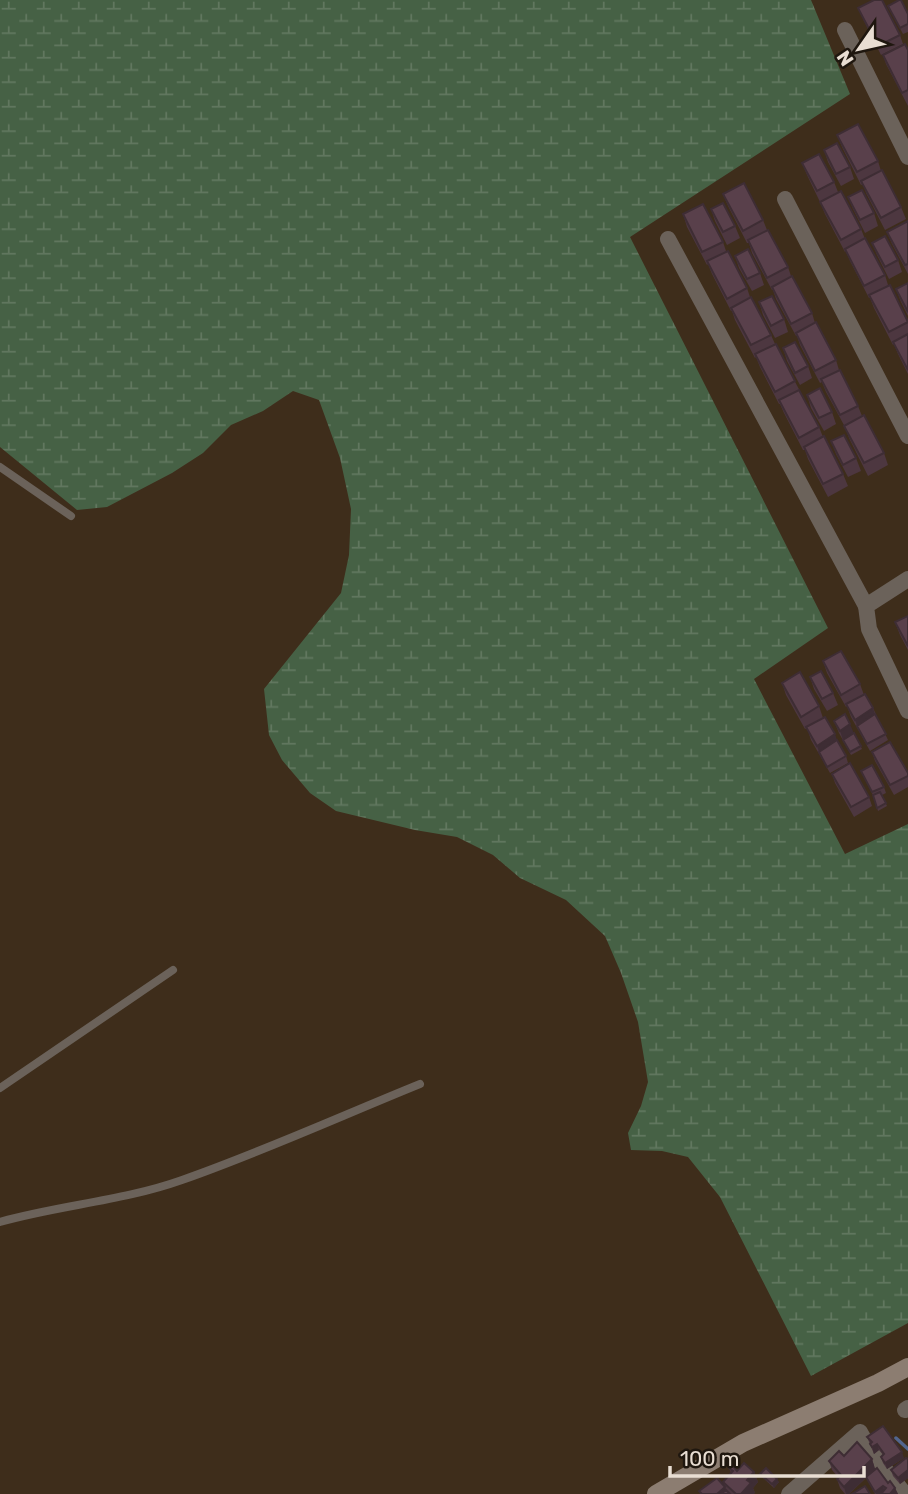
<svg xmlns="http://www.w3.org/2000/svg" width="908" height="1494" viewBox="0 0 908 1494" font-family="Rubik,sans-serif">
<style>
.wetland{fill:url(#wetland-marsh)}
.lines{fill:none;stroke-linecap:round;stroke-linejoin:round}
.stream{stroke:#51658e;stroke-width:3.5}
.service{stroke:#6b625a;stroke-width:8}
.minor{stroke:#6b625a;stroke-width:16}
.secondary{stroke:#8c7d71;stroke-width:18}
.wall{fill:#4d3740}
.shaded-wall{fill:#3e2d34}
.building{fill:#59404b;stroke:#3e2d34;stroke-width:2}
</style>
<defs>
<pattern id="wetland-marsh" width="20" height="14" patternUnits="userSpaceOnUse" patternTransform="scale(1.75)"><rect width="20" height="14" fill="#466145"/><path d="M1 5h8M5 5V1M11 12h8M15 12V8" fill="none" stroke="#61775f"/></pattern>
</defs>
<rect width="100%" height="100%" fill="#3e2d1b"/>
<polygon class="wetland" points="0,0 811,0 850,94 630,237 828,628 754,679 845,854 908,824 908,1323 811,1376 720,1197 688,1157 662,1151 631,1150 628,1133 641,1106 648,1082 638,1022 621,973 605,936 566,900 520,878 493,855 457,837 415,830 336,811 310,793 282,760 269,735 264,689 341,593 349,555 351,509 340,458 319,400 293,391 263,411 231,425 203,453 172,473 107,507 77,510 0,447"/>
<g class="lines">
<polyline class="stream" points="896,1438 908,1449"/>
<g class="service">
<polyline points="0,467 71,516"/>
<polyline points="0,1088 173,970"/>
<path d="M0,1222C60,1205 123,1201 182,1180C262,1152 341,1116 420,1084"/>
</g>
<g class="minor">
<polyline points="845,30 908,157"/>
<polyline points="785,199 908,436"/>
<polyline points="668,239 866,606"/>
<polyline points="908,579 866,606 869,629 908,711"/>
<polyline points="905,1410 908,1408"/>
<polyline points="789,1494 860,1432 871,1452 904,1493"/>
</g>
<polyline class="secondary" points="656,1494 743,1443 878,1383 908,1367"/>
</g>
<g class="wall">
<polygon points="888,6 908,14 908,32 903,34"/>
<polygon points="858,8 900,35 903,44 881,55 862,17"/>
<polygon points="908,50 908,106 886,64 883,55"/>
<polygon points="837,135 878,161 881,171 901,207 906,219 885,230 866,193 863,184 861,185 842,147"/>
<polygon points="824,150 850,167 854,179 841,186 828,162"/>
<polygon points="802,163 834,182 838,192 861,229 865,239 885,275 888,285 908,320 908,374 898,354 894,344 893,345 874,308 870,298 869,298 850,261 846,251 845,252 825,214 820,202 807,175"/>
<polygon points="723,194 763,220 767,230 788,267 791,276 812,313 815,323 836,360 839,370 858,406 862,416 884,453 888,465 868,476 849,438 845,427 826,392 822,382 820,383 800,345 797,336 796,336 776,299 773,290 772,290 752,253 749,243 747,243 728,206"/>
<polygon points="848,197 874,213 878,226 865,233 853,209"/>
<polygon points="711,209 735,226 740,238 727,245 715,221"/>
<polygon points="683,214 723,242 726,251 747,288 750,297 771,335 775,344 819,427 823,437 843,474 848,486 828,497 808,459 805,450 803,450 784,413 780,404 779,404 760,367 756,357 755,358 735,320 732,311 731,311 712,274 708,264 707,265 687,227"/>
<polygon points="908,221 908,274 892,244 887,232"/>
<polygon points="872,243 898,260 902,272 889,279 877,255"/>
<polygon points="735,256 760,273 764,285 752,291 739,268"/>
<polygon points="908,283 908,316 901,302 896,289"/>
<polygon points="759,302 784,319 788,332 775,338 763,315"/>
<polygon points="783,348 808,366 812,378 800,385 787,361"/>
<polygon points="807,395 832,412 836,424 824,431 811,408"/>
<polygon points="831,441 856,458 861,471 848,477 836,454"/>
<polygon points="908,616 908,650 900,635 895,622"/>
<polygon points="823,661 860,684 864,695 873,708 888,740 870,751 851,717 847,706 846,707 827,673"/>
<polygon points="810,677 833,693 838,705 827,711 814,689"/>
<polygon points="782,683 819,706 823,718 846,756 848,763 830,773 811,740 807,728 805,729 786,695"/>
<polygon points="834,721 854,733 862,749 851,755 839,733"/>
<polygon points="872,752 908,773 908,787 894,795 875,761"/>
<polygon points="861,771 884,787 886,793 882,795 887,806 878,811 873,795"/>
<polygon points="832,774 869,797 872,806 854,817 835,783"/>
<polygon points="867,1437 904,1458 887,1469 883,1463 881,1457 883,1455 879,1450 874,1454"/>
<polygon points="844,1456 872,1459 875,1469 871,1472 895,1488 898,1494 875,1494 866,1478 849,1494 845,1494 840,1488 837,1479 838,1477 832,1470 829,1461"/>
<polygon points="908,1459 908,1478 900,1484 893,1476 891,1470"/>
<polygon points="729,1468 737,1471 754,1472 758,1482 753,1488 755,1493 753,1494 700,1494 699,1491 724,1485 723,1482 731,1473"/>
<polygon points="760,1474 779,1482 774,1488 762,1477"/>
</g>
<g class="shaded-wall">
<polygon points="873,708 877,721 857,726 855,720"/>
<polygon points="850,724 855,736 843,740 840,731"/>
<polygon points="835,734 839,746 819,752 817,746"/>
<polygon points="877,1444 879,1450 874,1454 872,1447"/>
<polygon points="902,1452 904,1458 887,1469 885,1463"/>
<polygon points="872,1459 875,1469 849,1494 846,1494 844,1487"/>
<polygon points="908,1470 908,1478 900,1484 898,1478"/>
<polygon points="754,1472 758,1482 753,1488 755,1493 753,1494 741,1494 747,1480"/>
<polygon points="777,1479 779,1482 774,1488 772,1484"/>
<polygon points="883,1486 885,1493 883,1494 876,1494 875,1492"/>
<polygon points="725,1487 728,1494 717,1494"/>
<polygon points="895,1488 898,1494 890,1494"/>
</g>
<g class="building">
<polygon points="874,0 882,0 900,35 878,46 858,8"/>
<polygon points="899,0 901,0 908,14 908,24 900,28 888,6"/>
<polygon points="905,44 908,50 908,90 902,93 883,55"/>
<polygon points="858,124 878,161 857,172 837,135"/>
<polygon points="837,143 850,167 836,174 824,150"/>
<polygon points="819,154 834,182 817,191 802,163"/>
<polygon points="882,170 901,207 881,218 861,181"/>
<polygon points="744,183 763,220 743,231 723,194"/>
<polygon points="862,190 874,213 860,220 848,197"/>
<polygon points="841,191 861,229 841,240 820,202"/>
<polygon points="723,203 735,226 723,232 711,209"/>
<polygon points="703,204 723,242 702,252 683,214"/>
<polygon points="908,221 908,264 905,265 887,232"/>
<polygon points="768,230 788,267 767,278 748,240"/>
<polygon points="885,236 898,260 885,267 872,243"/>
<polygon points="865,238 885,275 864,286 845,249"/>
<polygon points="748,249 760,273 747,279 735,256"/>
<polygon points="728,251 747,288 727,299 707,261"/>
<polygon points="792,276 812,313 791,324 772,287"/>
<polygon points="908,283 908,312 896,289"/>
<polygon points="890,285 908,322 889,332 869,295"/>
<polygon points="772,296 784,319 771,326 759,302"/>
<polygon points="751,297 771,335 751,345 731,308"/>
<polygon points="816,322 836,360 815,371 796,333"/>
<polygon points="908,334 908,370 893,342"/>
<polygon points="795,342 808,366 795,373 783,348"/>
<polygon points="776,344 795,381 775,392 755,354"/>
<polygon points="840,370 858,406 840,415 821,379"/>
<polygon points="820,388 832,412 819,418 807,395"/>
<polygon points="799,390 819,427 799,438 779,400"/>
<polygon points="864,415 884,453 864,463 844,426"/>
<polygon points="844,435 856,458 843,465 831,441"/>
<polygon points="824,436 843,474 823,484 804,447"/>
<polygon points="908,616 908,646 895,622"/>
<polygon points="841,651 860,684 841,695 823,661"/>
<polygon points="821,671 833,693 822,699 810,677"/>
<polygon points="800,672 819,706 801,717 782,683"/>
<polygon points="865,694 873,708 855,720 846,704"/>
<polygon points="845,714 850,724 840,731 834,721"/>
<polygon points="875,714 886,734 867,744 857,726"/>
<polygon points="825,717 835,734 817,746 806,727"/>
<polygon points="854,733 861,746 850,752 843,740"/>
<polygon points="837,740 846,756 827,767 819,752"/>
<polygon points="890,742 908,773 908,776 890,785 872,752"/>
<polygon points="850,763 869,797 851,807 832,774"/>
<polygon points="872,765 884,787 872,792 861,771"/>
<polygon points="880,792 886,803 877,808 873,795"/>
<polygon points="883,1426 902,1452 885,1463 881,1457 884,1454 877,1444 872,1447 870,1444 872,1442 867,1437"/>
<polygon points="857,1442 872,1459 844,1487 837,1479 841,1475 829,1461 839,1451 844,1456"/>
<polygon points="906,1458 908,1459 908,1470 898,1478 891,1470"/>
<polygon points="744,1463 754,1472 747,1480 751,1483 741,1494 736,1494 723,1482 733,1471 729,1468 732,1465 737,1471"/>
<polygon points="766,1468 777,1479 772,1484 760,1474"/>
<polygon points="877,1468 888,1483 890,1481 895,1488 890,1494 881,1494 886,1488 883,1486 875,1492 866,1477"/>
<polygon points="717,1478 725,1487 717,1494 702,1494 699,1491"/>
<polygon points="865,1486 870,1494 852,1494"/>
<polygon points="726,1490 730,1494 721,1494"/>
</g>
<g transform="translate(859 49) rotate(236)" stroke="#1f170f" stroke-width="5" paint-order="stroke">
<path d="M0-5L12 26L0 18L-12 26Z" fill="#e9ded3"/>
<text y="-10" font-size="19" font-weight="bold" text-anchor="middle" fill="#e9ded3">N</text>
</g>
<path d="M670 1466v10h194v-10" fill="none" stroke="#e9ded3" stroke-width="3.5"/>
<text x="680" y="1466" font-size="21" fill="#e9ded3" stroke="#1f170f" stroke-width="5" paint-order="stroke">100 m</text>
</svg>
